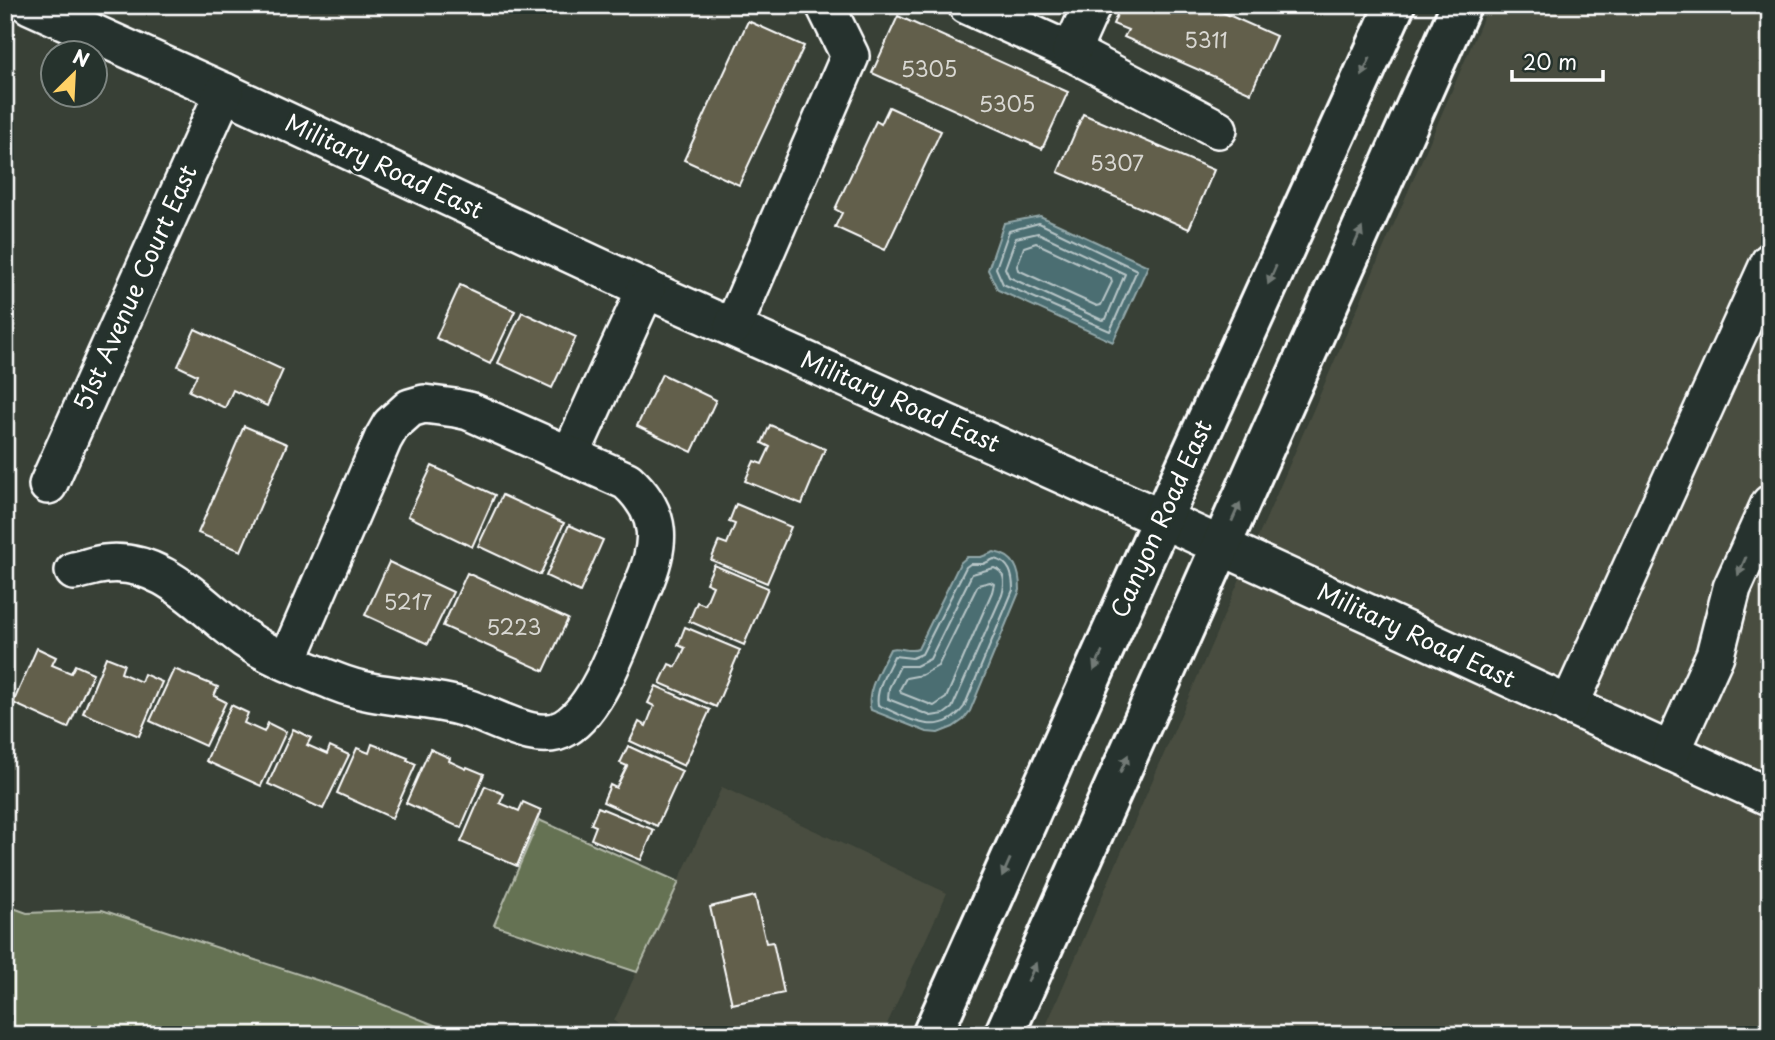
<svg xmlns="http://www.w3.org/2000/svg" width="1775" height="1040" viewBox="0 0 1775 1040" font-family="'Playpen Sans',sans-serif">
<style>
.built{fill:#494d40}
.green{fill:#657253;stroke:#b2b8a9;stroke-width:2}
.water{fill:#4b6e72;stroke:#93a8aa;stroke-width:2}
.lines{fill:none;stroke-linecap:round;stroke-linejoin:round}
.shore{stroke:#b7c5c7;stroke-width:2}
.building{fill:#625f4b;stroke:#fff;stroke-width:2}
.minor-casing{stroke:#fff;stroke-width:42}
.major-casing{stroke:#fff;stroke-width:44}
.minor{stroke:#26332d;stroke-width:37}
.major{stroke:#26332d;stroke-width:38}
.oneway{fill:#727a76}
.labels{text-anchor:middle;stroke-width:7;stroke-linejoin:round;paint-order:stroke}
.number-label{font-size:21px;fill:#d8d7d2}
.street-label{font-size:24px;fill:#fff;stroke:#26332d}
</style>
<rect width="100%" height="100%" fill="#384036"/>
<filter id="ink" filterUnits="userSpaceOnUse"><feTurbulence type="fractalNoise" baseFrequency=".0143" numOctaves="2"/><feDisplacementMap in="SourceGraphic" scale="14" xChannelSelector="R" yChannelSelector="G"/><feConvolveMatrix kernelMatrix="1 2 1 2 8 2 1 2 1" color-interpolation-filters="sRGB"/></filter>
<g filter="url(#ink)">
<g class="built">
<polygon points="1489,5 1770,5 1770,1035 1042,1035"/>
<polygon points="722,787 947,893 882,1035 633,1035 614,1021"/>
</g>
<g class="green">
<polygon points="539,820 679,882 637,972 494,925"/>
<polygon points="5,905 27,913 102,910 341,988 460,1035 5,1035"/>
</g>
<g class="water">
<polygon points="1040,216 1148,266 1113,342 998,290 988,270 1004,223"/>
<path d="M994,552C1015,556 1020,570 1020,590L970,711L963,720L953,727L938,733L927,732L871,710C864,693 883,664 890,649C900,646 908,653 918,649L960,563L967,557H981Z"/>
</g>
<g class="lines">
<g class="shore">
<polygon points="1039,223 1137,270 1110,331 1003,284 996,268 1009,231"/>
<polygon points="1038,233 1125,274 1106,319 1102,320 1009,277 1005,268 1016,238"/>
<polygon points="1036,243 1111,278 1112,282 1101,305 1097,306 1018,270 1017,266 1024,247"/>
<path d="M994,559C1010,562 1013,575 1013,590L964,707C939,740 909,718 878,705C875,689 888,670 894,656L912,658L922,654L966,567L970,564H983Z"/>
<path d="M994,568C1006,572 1005,585 1002,595L952,708L944,714L931,716L888,699L889,688L900,666H916L930,659L972,574Z"/>
<polygon points="990,582 994,584 992,592 946,698 934,706 901,693 900,689 906,678 922,675 938,666 978,585"/>
</g>
</g>
<g class="building">
<polygon points="1121,5 1206,5 1276,36 1251,93 1124,37 1128,30 1113,24"/>
<polygon points="898,16 1068,92 1042,149 872,73"/>
<polygon points="748,21 804,46 739,185 684,160"/>
<polygon points="889,107 941,131 885,250 835,227 842,213 835,209 876,121 881,124"/>
<polygon points="1083,114 1214,170 1189,229 1058,172"/>
<polygon points="460,285 515,311 490,364 436,338"/>
<polygon points="522,312 576,337 552,388 498,363"/>
<polygon points="195,329 283,370 267,406 233,390 225,408 189,391 197,375 178,366"/>
<polygon points="662,374 716,400 692,452 637,426"/>
<polygon points="770,425 825,449 802,504 745,481 754,461 762,464 770,447 762,443"/>
<polygon points="244,426 287,444 241,551 198,533"/>
<polygon points="432,466 495,495 472,547 408,516"/>
<polygon points="502,495 564,523 540,575 478,546"/>
<polygon points="736,504 791,527 767,583 711,560 719,541 727,544 735,524 729,522"/>
<polygon points="569,525 603,540 580,592 546,576"/>
<polygon points="389,562 453,592 428,644 365,615"/>
<polygon points="714,565 768,588 744,645 689,621 697,602 705,605 713,586 706,583"/>
<polygon points="467,573 568,619 544,671 443,626"/>
<polygon points="685,627 740,650 716,707 660,683 669,664 676,667 685,648 678,645"/>
<polygon points="37,648 56,657 52,665 71,673 75,665 93,673 68,728 13,703"/>
<polygon points="106,657 124,664 121,673 141,682 144,674 162,682 139,736 83,713"/>
<polygon points="174,669 218,687 214,696 226,702 205,746 150,721"/>
<polygon points="656,686 710,710 684,766 630,741 639,722 646,726 654,706 648,703"/>
<polygon points="231,705 248,713 244,723 264,732 268,723 286,732 261,786 206,761"/>
<polygon points="293,729 311,738 307,745 327,754 330,746 349,755 323,809 268,784"/>
<polygon points="372,744 408,758 407,760 416,764 392,818 337,793 357,748 369,753"/>
<polygon points="628,746 682,771 657,826 603,802 610,785 616,788 627,766 620,763"/>
<polygon points="430,749 450,758 449,761 466,769 467,767 484,774 461,828 406,803"/>
<polygon points="485,786 504,794 500,803 519,811 523,802 541,810 517,866 461,842"/>
<polygon points="598,807 654,830 641,860 591,839 596,826 591,824"/>
<polygon points="755,896 766,943 773,942 784,993 732,1004 710,907"/>
</g>
<g class="lines">
<defs>
<g id="minor">
<polyline points="30,5 224,92 646,289 1162,519 1770,797"/>
<polyline points="967,5 1071,52 1218,129"/>
<polyline points="1071,52 1092,5"/>
<polyline points="733,327 850,56 825,5"/>
<polyline points="570,456 646,289"/>
<polyline points="48,485 224,92"/>
<path d="M74,571C84,569 95,565 105,564C164,557 202,609 245,639C273,658 306,670 336,682C378,699 423,695 466,708C494,716 538,745 565,728C602,706 626,625 643,586C661,544 663,514 627,481L469,411L455,408L424,404L410,408L391,425L383,439L287,662"/>
<polyline points="1569,706 1770,262"/>
<polyline points="1671,752 1715,655 1732,588 1770,504"/>
</g>
<g id="major">
<polyline points="932,1035 1162,519 1395,5"/>
<polyline points="1004,1035 1461,5"/>
</g>
</defs>
<use href="#minor" class="minor-casing"/>
<use href="#major" class="major-casing"/>
<use href="#minor" class="minor"/>
<use href="#major" class="major"/>
</g>
<defs><path id="oneway-solid" d="M-6-.8H1V-3.2L6.5 0L1 3.2V.8H-6Z" transform="scale(1.75)"/></defs>
<g class="oneway">
<use href="#oneway-solid" transform="translate(1366 67) rotate(114)"/>
<use href="#oneway-solid" transform="translate(1358 237) rotate(-66)"/>
<use href="#oneway-solid" transform="translate(1272 275) rotate(114)"/>
<use href="#oneway-solid" transform="translate(1236 512) rotate(-66)"/>
<use href="#oneway-solid" transform="translate(1742 566) rotate(114)"/>
<use href="#oneway-solid" transform="translate(1098 661) rotate(114)"/>
<use href="#oneway-solid" transform="translate(1124 764) rotate(-66)"/>
<use href="#oneway-solid" transform="translate(1006 868) rotate(114)"/>
<use href="#oneway-solid" transform="translate(1032 972) rotate(-66)"/>
</g>
</g>
<g class="labels">
<g class="number-label">
<text x="1206" y="48">5311</text>
<text x="929" y="77">5305</text>
<text x="1007" y="112">5305</text>
<text x="1117" y="171">5307</text>
<text x="408" y="610">5217</text>
<text x="514" y="635">5223</text>
</g>
<g class="street-label">
<text transform="translate(384 167) rotate(25)" y="8">Military Road East</text>
<text transform="translate(136 288) rotate(-66)" y="8">51st Avenue Court East</text>
<text transform="translate(900 402) rotate(24)" y="8">Military Road East</text>
<text transform="translate(1162 519) rotate(-66)" y="8">Canyon Road East</text>
<text transform="translate(1416 636) rotate(25)" y="8">Military Road East</text>
</g>
</g>
<rect width="1775" height="1040" fill="none" stroke="#26332d" stroke-width="28"/>
<rect x="14" y="14" width="1747" height="1012" fill="none" stroke="#fff" stroke-width="2.5" filter="url(#ink)"/>
<g transform="translate(74 74) rotate(24)"><circle r="33" fill="#26332d" stroke="#7d8581" stroke-width="2"/>
<path d="M0-5L12 26L0 18L-12 26Z" fill="#ffd166"/>
<text y="-10" font-size="19" font-weight="bold" text-anchor="middle" fill="#ffffff">N</text>
</g>
<path d="M1512 70v10h91v-10" fill="none" stroke="#ffffff" stroke-width="3.5"/>
<text x="1523" y="70" font-size="21" fill="#ffffff" stroke="#26332d" stroke-width="5" paint-order="stroke">20 m</text>
</svg>
